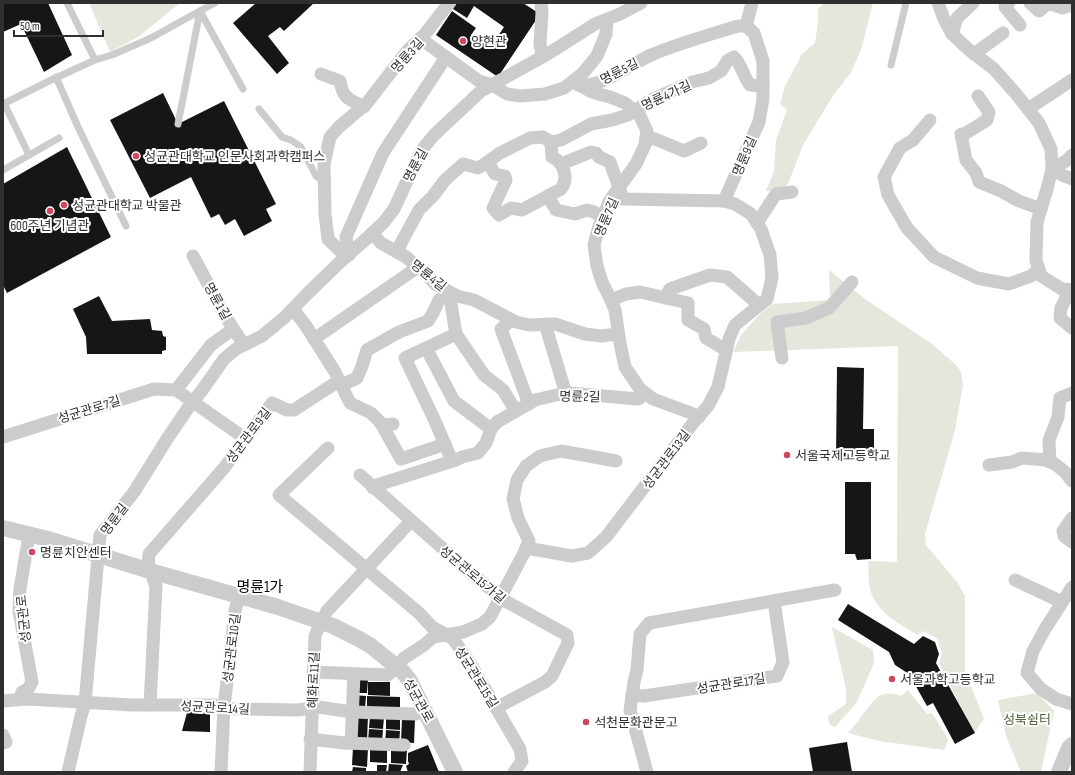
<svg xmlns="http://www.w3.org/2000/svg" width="1075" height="775" viewBox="0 0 1075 775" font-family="'Sofia Sans Condensed','Noto Sans KR',sans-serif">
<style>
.green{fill:#e3e7dc}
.building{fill:#161616}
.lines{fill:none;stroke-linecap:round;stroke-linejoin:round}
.service{stroke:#ccc;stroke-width:7}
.minor{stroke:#ccc;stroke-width:13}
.tertiary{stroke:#ccc;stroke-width:16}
.poi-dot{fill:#cf485e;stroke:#fff;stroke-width:1.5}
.labels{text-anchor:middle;stroke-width:4;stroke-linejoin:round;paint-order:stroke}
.poi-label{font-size:13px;fill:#2f2f2f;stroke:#fff;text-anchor:start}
.street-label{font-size:13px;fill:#2f2f2f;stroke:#fff}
.park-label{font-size:13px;fill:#566542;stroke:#fff}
.quarter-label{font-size:15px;fill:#000;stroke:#fff}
</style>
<rect width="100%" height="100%" fill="#fff"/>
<g class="green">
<polygon points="89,3 180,3 138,37 110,52"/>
<polygon points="824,3 873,3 861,50 850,74 834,94 803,145 788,184 780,190 766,191 774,171 776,140 787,110 780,104 785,86 802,54 815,43 818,23 818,9"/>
<path d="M829,270L865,299L932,344L957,366L961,372L963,385L955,430L925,534L926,545L957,582L965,596V671L984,719L974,733L939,663L942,654L937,638L923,631L918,635C899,624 876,612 870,589C868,580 869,570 868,561L897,562L898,346L733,352L741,335L759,315L772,304L830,300Z"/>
<polygon points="832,627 873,650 874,663 857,702 835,727 829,724 828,716 839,709 846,704 846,689"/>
<path d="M908,690L927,714L932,713C937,722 944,730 948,740L944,750L879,741L848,733C853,727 859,720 864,713C876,698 880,689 901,696Z"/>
<polygon points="1037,693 1054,711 1041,772 1021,772 1006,736 998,700"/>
</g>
<g class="building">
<polygon points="3,3 48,3 72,55 44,72 21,24 3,32"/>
<polygon points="256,3 314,3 284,31 280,27 268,36 289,63 277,74 233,23"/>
<polygon points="457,3 523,3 540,14 498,77 436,35 452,11 476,28 471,35 490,48 504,27 474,6 467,18 453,9"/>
<polygon points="163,93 178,124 224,101 276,204 266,209 272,221 244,236 235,219 225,225 219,214 211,218 191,177 150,198 110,120"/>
<polygon points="67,147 111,237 7,293 3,285 3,184"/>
<polygon points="99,296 112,321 150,319 152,330 162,331 163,336 166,337 166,350 162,351 162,354 87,354 86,337 73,309"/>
<polygon points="837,367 864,368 863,429 874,429 874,458 836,457"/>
<polygon points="845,482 871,482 871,559 857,560 855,554 845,554"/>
<polygon points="848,604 914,644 923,636 935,642 939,654 936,663 975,733 955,744 933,703 927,706 909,674 895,665 889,652 838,620"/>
<polygon points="356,679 368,680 367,693 355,693"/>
<polygon points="368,682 390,682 390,696 368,695"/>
<polygon points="354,695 366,696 365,709 353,708"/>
<polygon points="367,696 400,697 400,710 367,709"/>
<polygon points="188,709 210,712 210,732 182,731"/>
<polygon points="355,716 368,716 367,741 353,741 354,728 362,729 354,728"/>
<polygon points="370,716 384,717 383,729 369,728"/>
<polygon points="386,717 400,718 400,730 386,729"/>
<polygon points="402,718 415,719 414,743 401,742"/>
<polygon points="369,729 383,730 382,742 368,741"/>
<polygon points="386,730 400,731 399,744 385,743"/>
<polygon points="847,742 852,772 813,772 809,748"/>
<polygon points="428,745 439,772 408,772 406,766 409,764 408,761 408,753"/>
<polygon points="353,747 368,749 367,767 352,765"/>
<polygon points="391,749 407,750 406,764 391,763"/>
<polygon points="370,750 387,750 387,763 370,762"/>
<polygon points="389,764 403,765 400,772 388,772"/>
<polygon points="377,765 387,765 386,772 377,772"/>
<polygon points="353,767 366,768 366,772 352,772"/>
</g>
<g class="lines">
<g class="service">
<polyline points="200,11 243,89"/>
<polyline points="95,60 112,55 151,38 187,18 215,3"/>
<polyline points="891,65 906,3"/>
<polyline points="56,77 78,127 126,226"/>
<polyline points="4,103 29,155"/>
<polyline points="3,104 49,81 95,60 67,3"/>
<polyline points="259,109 282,137 291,140 301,147 316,176 324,182"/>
<polyline points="178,124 200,11"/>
<polyline points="3,170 59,138"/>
</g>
<g class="minor">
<polyline points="541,3 542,13 540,43 542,57"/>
<polyline points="938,3 944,19 952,34 968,49 994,69 1017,95 1039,123 1051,149 1052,169 1047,189 1037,222 1036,260 1041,276 1062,289 1072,290"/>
<polyline points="1009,3 1005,7 1020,25"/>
<polyline points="1030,3 1039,11 1047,4 1054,5 1062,8 1072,5"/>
<polyline points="746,26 752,3"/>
<polyline points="952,34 957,18 973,3"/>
<polyline points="421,39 479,81 492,85 507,94 520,96 545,94 564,88 583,73 597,56 606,34 607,20"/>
<polyline points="974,54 1003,33"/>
<path d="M321,74L340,81C343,99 349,99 364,107"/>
<path d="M578,85C601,88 629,65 651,55C679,43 709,35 738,26H746"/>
<polyline points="579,85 592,92 610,97 625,103 639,114 647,131 645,145 636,164 610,200 599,226 594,245 597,266 602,282 608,294 615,310 620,343 625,367 640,389 653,399 691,413 699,417"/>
<polyline points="978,96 989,112 987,120 966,133 961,134 966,160 976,173 979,182 1001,191 1019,201 1041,209"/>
<polyline points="1028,109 1072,80"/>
<polyline points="930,120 913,140 900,148 884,177 888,195 907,228 934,257 977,278 1009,284 1031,276 1039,269"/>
<polyline points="646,138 655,139 684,151 701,143"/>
<path d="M551,142L561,140L591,124L612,120L628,115L653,99L692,82L709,78L721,71L728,60L734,57C742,65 743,76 750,85L763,86"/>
<polyline points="1072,155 1066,161 1052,169 1062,175 1072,179"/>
<polyline points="548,196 556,210 575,214 587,210 594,212 603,217"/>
<polyline points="724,201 759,122 763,99 763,61 754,33 746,26"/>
<polyline points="757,223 776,194 792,192"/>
<polyline points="372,233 381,243 406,257 425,273 435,284 457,296 474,300 516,322 529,325 555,324 585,334 601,336 618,334"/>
<path d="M397,252L401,243L419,210L433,196L445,180L463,164L478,168L483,165L500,153L530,138L543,137L551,142L552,157C564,162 569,179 561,189L522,210L511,208L499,215L493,208L506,180L505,176L495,174L488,162"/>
<polyline points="349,255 339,250 328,239 325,214 324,164 330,137 339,127 367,103 408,50 425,34 449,3"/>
<polyline points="349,255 346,237 383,153 446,57"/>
<polyline points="193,256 227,319 244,345"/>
<polyline points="1070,290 1061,308 1060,318 1072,328"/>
<polyline points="449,292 456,334 484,375 503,390 516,411"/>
<polyline points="665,298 670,289 710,275 727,277 759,305"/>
<polyline points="611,300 626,294 640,292 688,303 688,320 704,329 706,338 726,350"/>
<polyline points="293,309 306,326 335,372 350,403 371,413 379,421 382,425 393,424"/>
<polyline points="511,320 501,329 529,404"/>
<polyline points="545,324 566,394"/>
<polyline points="314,339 418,267"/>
<polyline points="426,348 454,401 491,429"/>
<polyline points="782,358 777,322 806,318 829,308 852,282"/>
<polyline points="176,390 211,345 233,329"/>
<polyline points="382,425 401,459 445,444"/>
<polyline points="3,437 154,389 176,390 246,439"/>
<polyline points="328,448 279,495 419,613 432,627 447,635 453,639 470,663 520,749 522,761 514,772"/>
<polyline points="452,461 435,421 405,358 456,334"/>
<polyline points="1050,462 1049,440 1058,417 1060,398 1072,393"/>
<polyline points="989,465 1012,462 1022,458 1046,460 1055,464 1065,472 1072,481"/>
<polyline points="360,475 466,569 494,592 500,598 567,635 568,643 552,676 545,682 496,708"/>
<polyline points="373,488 377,485 456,460 462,457 478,453 486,443 491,429 497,422 535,400 561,394 569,393 638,399 646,394"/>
<polyline points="1072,518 1063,531 1064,536 1072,542"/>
<polyline points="526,548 572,556 588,553 606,537 693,423 708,406 718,387 729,339 735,325 767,299 772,278 770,255 761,229 751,214 735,204 724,201 623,199 610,162 599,157 596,153 591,152 561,164"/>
<polyline points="1015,580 1062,602"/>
<polyline points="1072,587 1045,629 1033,651 1027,673 1041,689 1056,699 1072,704"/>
<polyline points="313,672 388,675 397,667 404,658 424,645 433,637 463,632 482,624 490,617 524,553 529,541 518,518 513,499 517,480 526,466 540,456 561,451 616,461"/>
<polyline points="632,695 644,696 777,676 783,662 774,601"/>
<polyline points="20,699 22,692 28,689 32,682 19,611 20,589 29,535"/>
<polyline points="3,701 27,699 132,705 215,705 234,709 298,710 318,707 352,712 416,714 424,708"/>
<path d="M150,705L156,586C152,575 147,566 149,554L224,468L272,403L287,410H294L334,384L346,383L357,378L362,366L367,350L399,332L428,321L433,313L439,300L449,292"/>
<polyline points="3,735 6,742 3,743"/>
<polyline points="310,739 344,743 404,745"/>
<polyline points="351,743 354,674"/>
<polyline points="68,772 81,716 85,703 100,535 134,492 167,439 188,408 203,389 224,359 236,349 262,336 285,317 307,294 340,262 365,240 384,222 394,209 421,151 434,135 481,91 551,52 595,24 620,14 641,3"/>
<polyline points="221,772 224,707 235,611 239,596"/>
<polyline points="310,772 315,636 321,622 327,611 411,521"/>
<polyline points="647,772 630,710 634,682 637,670 640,634 649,623 835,590"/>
</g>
<g class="tertiary">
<polyline points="3,528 48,539 150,571 278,607 333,626 359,639 371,646 403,672 410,681 455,772"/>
<polyline points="1059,772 1069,748 1072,745"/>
</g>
</g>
<g class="poi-dot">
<circle cx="463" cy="41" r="4"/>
<circle cx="136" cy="156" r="4"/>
<circle cx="64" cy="205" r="4"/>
<circle cx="50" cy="211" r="4"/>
<circle cx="787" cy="455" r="4"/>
<circle cx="32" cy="552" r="4"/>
<circle cx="892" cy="679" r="4"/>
<circle cx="586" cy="722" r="4"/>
</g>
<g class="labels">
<g class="poi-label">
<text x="471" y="46">양현관</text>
<text x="144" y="161">성균관대학교 인문사회과학캠퍼스</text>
<text x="72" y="210">성균관대학교 박물관</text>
<text x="50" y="230" text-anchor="middle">600주년 기념관</text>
<text x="795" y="460">서울국제고등학교</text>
<text x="40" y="557">명륜치안센터</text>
<text x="900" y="684">서울과학고등학교</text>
<text x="594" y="727">석천문화관문고</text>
</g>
<g class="street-label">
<text transform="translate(407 55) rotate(-48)" y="5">명륜3길</text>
<text transform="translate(619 71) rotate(-27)" y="5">명륜5길</text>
<text transform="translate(666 95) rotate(-25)" y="5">명륜4가길</text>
<text transform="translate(744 156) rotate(-67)" y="5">명륜9길</text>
<text transform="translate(415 165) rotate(-62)" y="5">명륜길</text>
<text transform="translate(606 217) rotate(-67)" y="5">명륜7길</text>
<text transform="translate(429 275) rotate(39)" y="5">명륜4길</text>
<text transform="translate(218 301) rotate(61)" y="5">명륜1길</text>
<text transform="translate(580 396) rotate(1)" y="5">명륜2길</text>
<text transform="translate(89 409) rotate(-17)" y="5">성균관로7길</text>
<text transform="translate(248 435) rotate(-53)" y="5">성균관로9길</text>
<text transform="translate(666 459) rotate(-53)" y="5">성균관로13길</text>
<text transform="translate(114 519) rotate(-53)" y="5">명륜길</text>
<text transform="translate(473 574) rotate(40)" y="5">성균관로15가길</text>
<text transform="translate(23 619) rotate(-96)" y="5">성균관로</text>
<text transform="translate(231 648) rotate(-83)" y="5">성균관로10길</text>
<text transform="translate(477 677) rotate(58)" y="5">성균관로15길</text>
<text transform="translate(313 680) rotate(-88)" y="5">혜화로11길</text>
<text transform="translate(731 683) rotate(-9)" y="5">성균관로17길</text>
<text transform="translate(419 700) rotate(61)" y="5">성균관로</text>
<text transform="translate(215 707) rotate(3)" y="5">성균관로14길</text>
</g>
<g class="park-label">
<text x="1027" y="724">성북쉼터</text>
</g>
<g class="quarter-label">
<text x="260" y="592">명륜1가</text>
</g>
</g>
<rect width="1075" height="775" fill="none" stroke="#2f2f2f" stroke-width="8"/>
<path d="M14 30v6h89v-6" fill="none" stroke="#2f2f2f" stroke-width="2"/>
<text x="20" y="30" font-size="12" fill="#2f2f2f" stroke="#ffffff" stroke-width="3" paint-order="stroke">50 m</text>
</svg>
